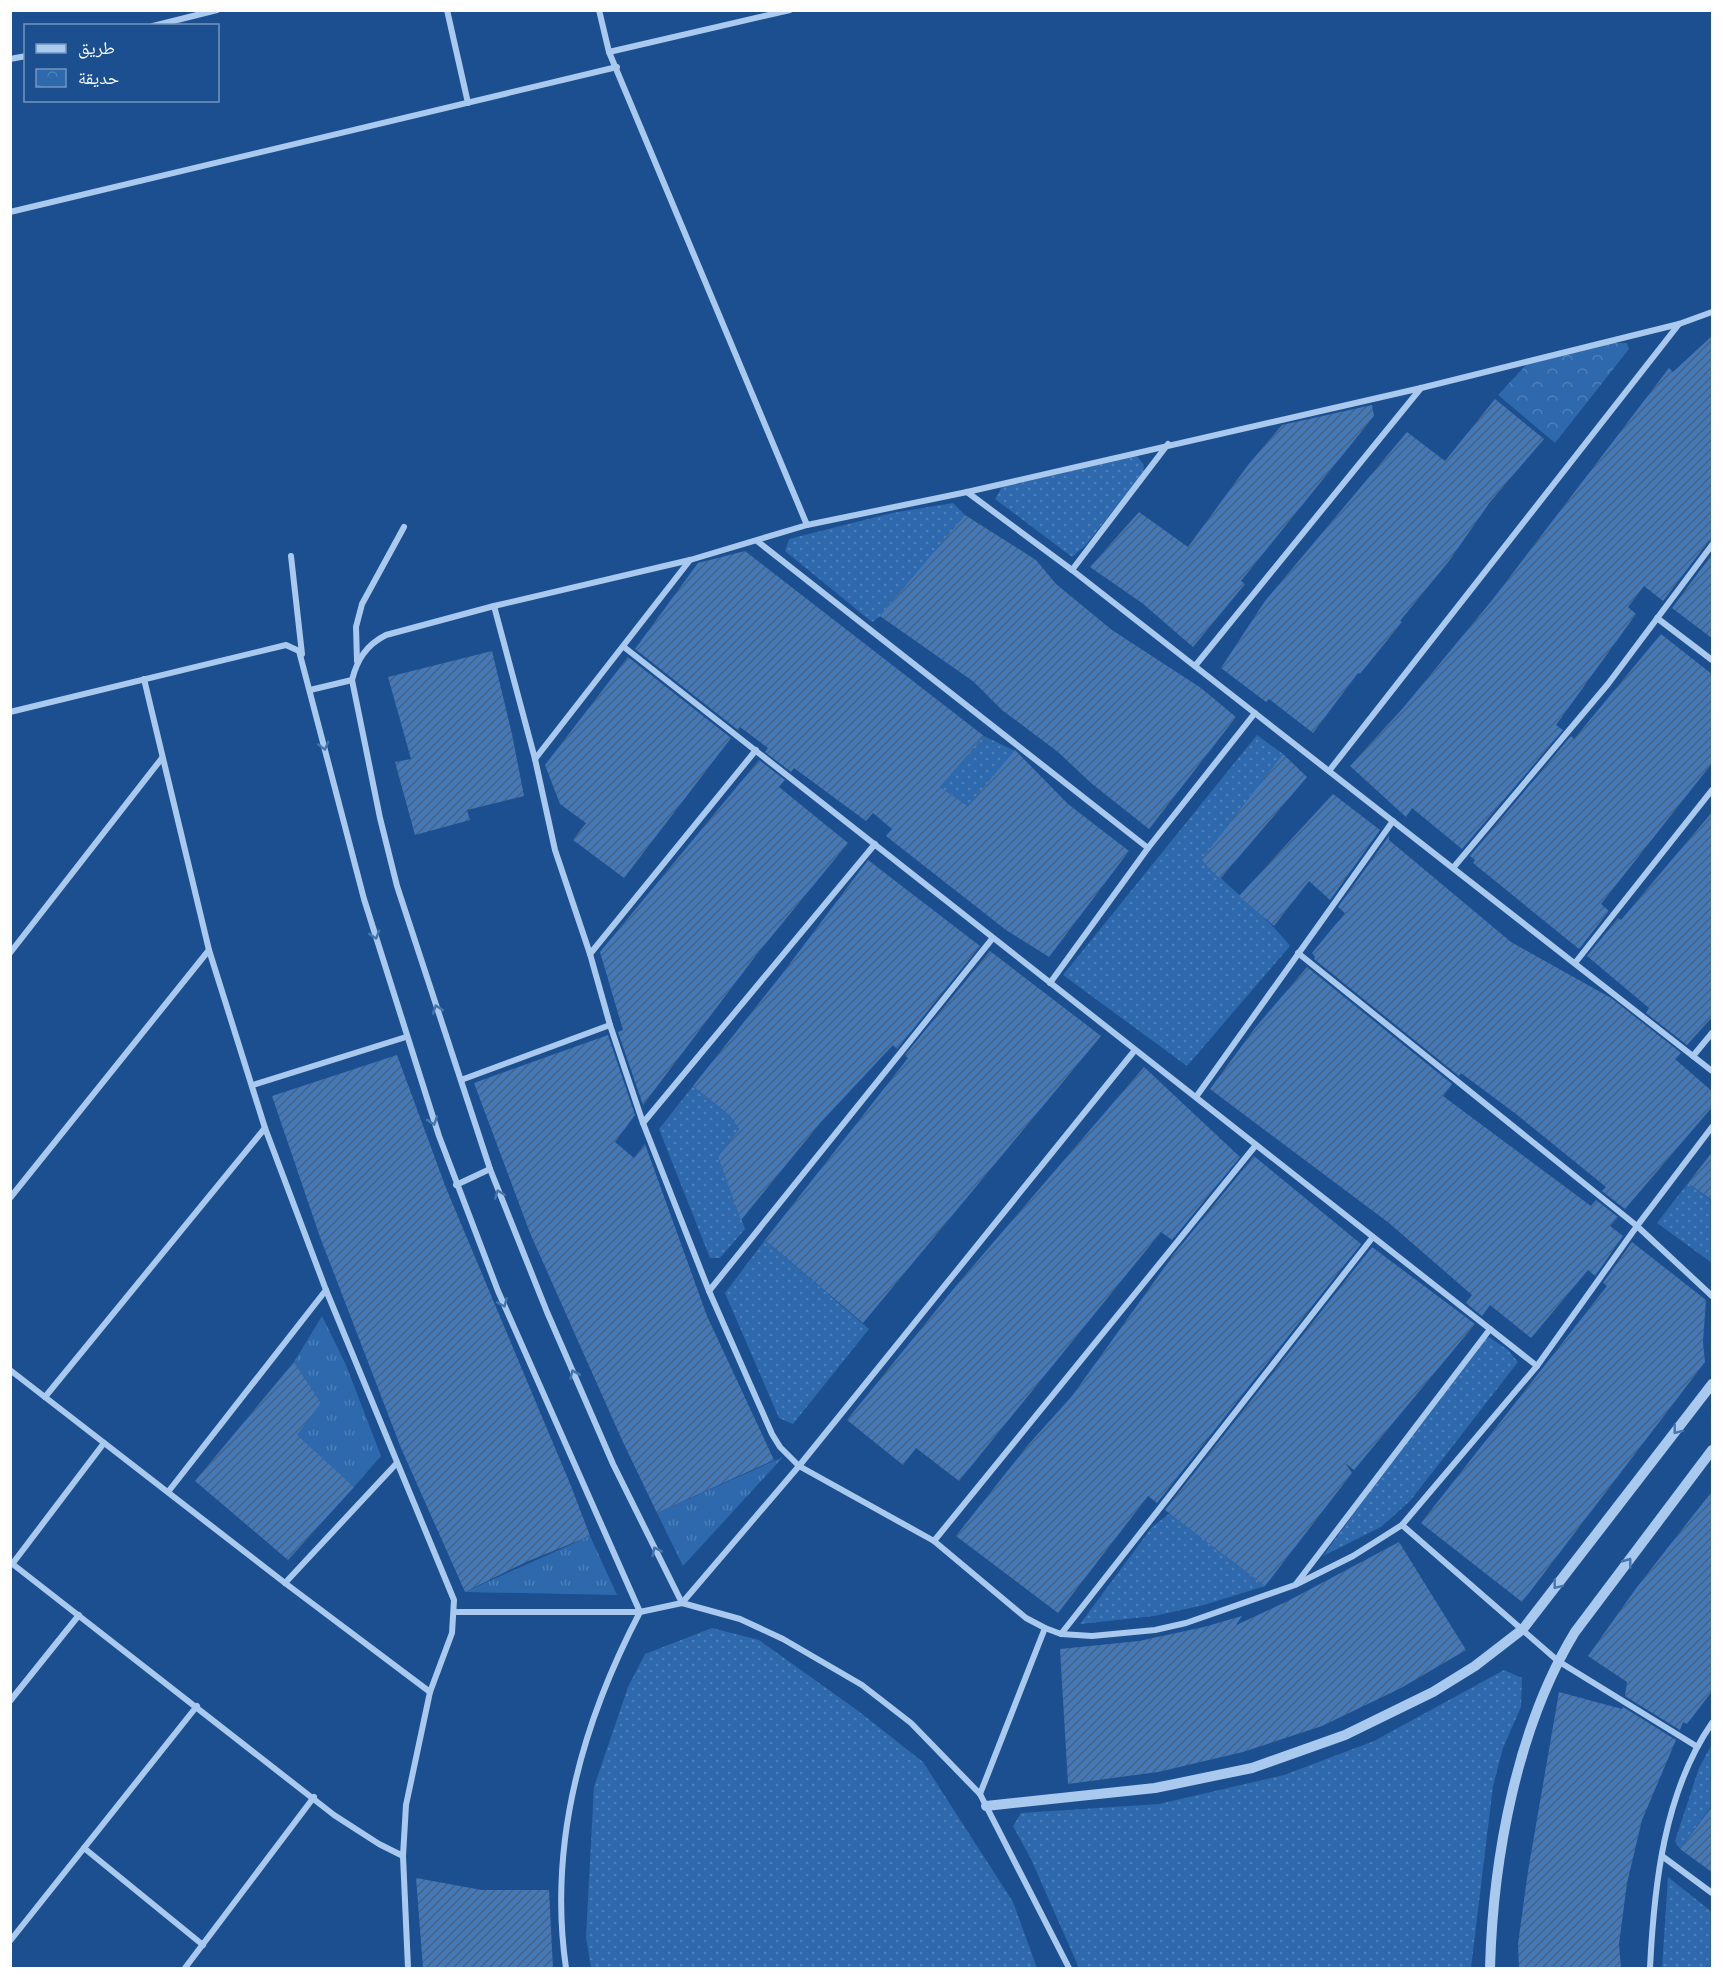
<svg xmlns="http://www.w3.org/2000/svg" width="1723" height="1979" viewBox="0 0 1723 1979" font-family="'Noto Sans','Noto Naskh Arabic',sans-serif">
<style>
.grass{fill:url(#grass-tufts)}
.park{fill:url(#park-crowns)}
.garden{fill:url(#garden-dots)}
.building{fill:url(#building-hatch)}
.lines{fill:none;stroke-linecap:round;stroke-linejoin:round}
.minor{stroke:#a9c9ee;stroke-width:6}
.tertiary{stroke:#a9c9ee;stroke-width:10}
.oneway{stroke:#4674ac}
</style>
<defs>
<pattern id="grass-tufts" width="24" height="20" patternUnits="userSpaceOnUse" patternTransform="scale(1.5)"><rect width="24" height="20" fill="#2e69ad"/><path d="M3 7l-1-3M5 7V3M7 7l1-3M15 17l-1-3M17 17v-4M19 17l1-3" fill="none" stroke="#4d80b9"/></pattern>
<pattern id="park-crowns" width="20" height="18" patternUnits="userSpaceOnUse" patternTransform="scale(1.5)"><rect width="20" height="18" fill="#2e69ad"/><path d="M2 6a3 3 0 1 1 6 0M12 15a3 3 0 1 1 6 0" fill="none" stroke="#4d80b9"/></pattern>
<pattern id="garden-dots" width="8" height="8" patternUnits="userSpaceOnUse" patternTransform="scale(1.5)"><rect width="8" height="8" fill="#2e69ad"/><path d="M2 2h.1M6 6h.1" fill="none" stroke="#4d80b9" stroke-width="1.8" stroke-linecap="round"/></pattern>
<pattern id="building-hatch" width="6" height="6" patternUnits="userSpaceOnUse" patternTransform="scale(1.5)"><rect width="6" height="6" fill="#4478b7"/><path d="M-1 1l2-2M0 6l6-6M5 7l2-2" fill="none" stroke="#486282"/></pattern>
</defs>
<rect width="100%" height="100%" fill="#1b4f8f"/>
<g class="grass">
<polygon points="322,1316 346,1365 381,1456 354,1487 296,1436 321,1403 294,1362"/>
<polygon points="783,1457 683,1566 657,1513"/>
<polygon points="590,1536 617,1595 465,1592"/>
</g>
<polygon class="park" points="1613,343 1627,343 1629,349 1555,443 1498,395 1527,364"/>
<g class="garden">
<polygon points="1137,456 1144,465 1143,473 1085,546 1072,557 995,499 1002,487"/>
<polygon points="953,503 965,515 881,616 872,622 785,551 789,539 892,513"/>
<path d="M1257,735L1283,754L1201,860C1231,889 1264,914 1290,946L1187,1066L1063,975Z"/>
<polygon points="984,736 1015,751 968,806 940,787"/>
<polygon points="693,1086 730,1116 739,1129 718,1157 745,1229 720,1258 710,1258 659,1129"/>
<polygon points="1688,1183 1712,1201 1712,1263 1657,1223"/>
<polygon points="765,1240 869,1329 793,1424 779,1418 725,1293"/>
<polygon points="1489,1337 1508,1350 1518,1362 1410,1501 1381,1527 1323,1556 1480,1339"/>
<polygon points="1170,1513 1265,1586 1204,1605 1154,1616 1080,1624 1152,1527"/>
<polygon points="712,1628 759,1640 857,1710 923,1762 1013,1902 1037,1968 591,1968 586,1937 594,1787 628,1687 645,1654"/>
<polygon points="1504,1670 1522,1678 1521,1707 1503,1748 1493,1786 1471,1968 1079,1968 1031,1859 1013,1826 1021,1813 1159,1804 1284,1775 1374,1741"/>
<polygon points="1712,1744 1712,1805 1680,1849 1675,1841 1699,1768"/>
<polygon points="1668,1877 1712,1912 1712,1968 1662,1968"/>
</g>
<g class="building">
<polygon points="1713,335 1713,540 1708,542 1663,601 1644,586 1628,607 1636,614 1556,725 1563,730 1462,849 1412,808 1406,817 1350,766 1403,708 1493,599 1669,368 1673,372"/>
<polygon points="1495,399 1544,439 1490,502 1449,561 1400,621 1402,622 1360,674 1358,673 1313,733 1269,699 1266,702 1221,668 1265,601 1407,432 1445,461"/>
<polygon points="1372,405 1374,416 1241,581 1245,584 1193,647 1142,603 1090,567 1139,512 1188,547 1248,465 1282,425"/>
<polygon points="965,515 1036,560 1056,584 1112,630 1201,688 1236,717 1149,829 1091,783 1058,752 1002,710 974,682 880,616"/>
<polygon points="745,551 984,736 940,787 968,806 1015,750 1068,804 1129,851 1049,957 1006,930 886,836 892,829 873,813 866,821 794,768 791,772 765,752 768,748 740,727 738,730 635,649 698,563"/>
<polygon points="1713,553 1713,639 1672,608"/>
<polygon points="1661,634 1713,675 1713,762 1601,904 1609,911 1579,949 1473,863 1475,860 1470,856 1571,736 1574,739"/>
<polygon points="492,651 512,734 524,796 467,810 470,820 415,835 395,762 411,759 388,677"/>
<polygon points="628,657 731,738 624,878 573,840 586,823 560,804 545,765"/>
<polygon points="1283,754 1307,777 1220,879 1201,860"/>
<polygon points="759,760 785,780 779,787 848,843 757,954 643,1105 618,1032 623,1030 600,952"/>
<polygon points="1333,794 1380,830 1330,900 1309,881 1274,926 1239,896"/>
<polygon points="1713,811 1713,1016 1687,1045 1646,1013 1649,1008 1587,956 1618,918 1621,920"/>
<polygon points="1389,836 1389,840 1511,942 1611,998 1681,1053 1675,1059 1713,1092 1713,1106 1625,1209 1602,1191 1606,1187 1516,1114 1461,1073 1459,1076 1314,959 1315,957 1312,953 1345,913 1338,907"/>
<polygon points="868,860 980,946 897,1049 893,1045 821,1122 741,1220 718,1157 739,1129 730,1116 693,1086 779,978"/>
<polygon points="990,951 1101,1036 863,1323 765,1240 908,1058 905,1055"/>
<polygon points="1307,967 1452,1084 1443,1096 1591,1206 1596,1200 1618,1217 1610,1226 1623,1236 1595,1276 1588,1270 1531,1338 1490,1305 1482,1316 1466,1303 1472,1295 1389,1223 1210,1089 1255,1028"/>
<polygon points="608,1035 635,1115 615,1142 634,1158 645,1144 707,1316 774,1460 657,1513 622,1440 530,1233 474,1083"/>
<polygon points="397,1055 446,1188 571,1486 590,1536 526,1562 465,1592 401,1448 320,1237 272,1096"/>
<polygon points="1144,1067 1240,1157 1172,1240 1161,1232 959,1481 916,1448 903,1465 847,1420 955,1287"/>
<polygon points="1713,1151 1713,1201 1688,1183"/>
<polygon points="1254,1156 1361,1244 1157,1503 1148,1496 1058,1613 956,1536 1028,1445 1072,1396 1174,1254"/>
<polygon points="1632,1242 1706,1300 1703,1342 1705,1362 1522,1602 1421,1523 1607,1286 1603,1283"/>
<polygon points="1372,1247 1475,1324 1354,1470 1345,1463 1352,1473 1265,1586 1165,1510"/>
<polygon points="294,1362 321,1403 297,1435 354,1487 288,1560 195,1481"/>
<polygon points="1713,1490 1713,1690 1687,1724 1683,1722 1680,1730 1625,1696 1627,1682 1588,1656 1637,1587"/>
<polygon points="1399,1542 1466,1650 1401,1688 1322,1726 1243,1752 1158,1772 1068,1784 1060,1649 1139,1641 1204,1627 1242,1616 1236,1625 1286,1602"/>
<polygon points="1559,1692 1622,1709 1623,1707 1676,1740 1642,1820 1627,1883 1619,1944 1621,1968 1519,1968 1518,1944 1528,1871"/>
<polygon points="1713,1805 1713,1873 1680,1849"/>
<polygon points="416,1878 482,1890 549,1890 553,1968 423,1968"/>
</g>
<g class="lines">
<g class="minor">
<polyline points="447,10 468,103"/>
<polyline points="599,10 609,52 807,525"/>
<polyline points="153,26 217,10"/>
<polyline points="609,52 790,10"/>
<polyline points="10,59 26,56"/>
<polyline points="10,212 617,67"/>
<polyline points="967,492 1072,570 1712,1071"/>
<polyline points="757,541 1148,848"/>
<polyline points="291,556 302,654"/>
<polyline points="1072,570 1168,444"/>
<polyline points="494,606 535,759 555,850 590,954 610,1025 643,1123 709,1291 772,1434 780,1447 799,1466 934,1541 1026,1618 1045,1628 1061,1634 1092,1636 1155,1630 1186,1623 1295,1585 1353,1556 1402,1525 1537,1366 1637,1226 1712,1127"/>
<polyline points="1657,618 1712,660"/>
<polyline points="624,647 1537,1366"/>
<polyline points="357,661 356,627 362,604 404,527"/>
<polyline points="1195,666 1421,388"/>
<polyline points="144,679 209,950 265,1128 326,1290 454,1600 452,1633 430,1692 406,1805 403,1856 408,1968"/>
<polyline points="310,690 352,680"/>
<polyline points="10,712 286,645 299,651 364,899 439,1136 498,1291 640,1612"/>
<polyline points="535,759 690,560"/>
<polyline points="1329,771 1679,324"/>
<polyline points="1453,868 1608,684 1712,545"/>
<polyline points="10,953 162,758"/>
<polyline points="1298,953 1637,1226 1712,1296"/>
<polyline points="590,954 756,750"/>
<polyline points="1575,963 1712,790"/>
<polyline points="1050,983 1148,848 1255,713"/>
<polyline points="1693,1056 1712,1033"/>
<polyline points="461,1080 610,1025"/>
<polyline points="253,1085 406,1037"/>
<polyline points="1196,1097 1393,821"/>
<polyline points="643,1123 875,844"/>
<polyline points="456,1185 490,1169"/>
<polyline points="10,1198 209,950"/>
<polyline points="709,1291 992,939"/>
<polyline points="10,1370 285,1583 430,1692"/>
<polyline points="45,1397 265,1128"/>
<polyline points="168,1492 326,1290"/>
<polyline points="1402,1525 1558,1661 1696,1746"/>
<polyline points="934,1541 1256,1145"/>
<polyline points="10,1562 334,1815 379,1844 403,1856"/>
<polyline points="13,1563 104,1443"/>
<polyline points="285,1583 396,1464"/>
<polyline points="1296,1584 1490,1329"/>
<path d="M682,1603L613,1464L547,1312L490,1169L397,886L380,818L352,680C357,660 366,645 386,635L494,606L690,560L807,525L967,492L1421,388L1679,324L1712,312"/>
<polyline points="682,1603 799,1466 1135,1050"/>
<polyline points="455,1612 640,1612 682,1603 740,1619 783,1639 862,1685 911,1723 980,1794 1069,1968"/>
<polyline points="1061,1634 1373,1237"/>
<polyline points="10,1701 79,1615"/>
<polyline points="980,1794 1045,1628"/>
<polyline points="84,1848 203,1945"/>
<polyline points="1662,1856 1712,1893"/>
<polyline points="10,1941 197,1706"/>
<polyline points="185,1968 314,1797"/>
<path d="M566,1968C548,1844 583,1721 640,1612"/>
<path d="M1650,1968C1654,1886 1664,1792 1712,1723"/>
</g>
<g class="tertiary">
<polyline points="986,1806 1155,1788 1252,1768 1345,1735 1433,1692 1475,1666 1523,1629 1712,1384"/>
<path d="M1490,1968C1493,1858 1517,1727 1575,1632L1712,1450"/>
</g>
</g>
<defs><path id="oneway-chevron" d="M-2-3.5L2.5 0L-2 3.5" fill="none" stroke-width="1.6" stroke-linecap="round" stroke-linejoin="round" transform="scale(1.5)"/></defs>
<g class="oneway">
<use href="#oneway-chevron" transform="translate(324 746) rotate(76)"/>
<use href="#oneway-chevron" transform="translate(375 935) rotate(73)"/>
<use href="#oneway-chevron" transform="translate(437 1009) rotate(-109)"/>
<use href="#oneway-chevron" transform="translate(433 1121) rotate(71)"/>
<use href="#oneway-chevron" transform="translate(499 1194) rotate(-111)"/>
<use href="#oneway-chevron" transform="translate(503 1303) rotate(67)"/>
<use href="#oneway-chevron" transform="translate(574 1374) rotate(-114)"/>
<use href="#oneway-chevron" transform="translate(1677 1430) rotate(128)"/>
<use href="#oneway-chevron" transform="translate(656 1551) rotate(-116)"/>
<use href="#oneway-chevron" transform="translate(1628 1562) rotate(-53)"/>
<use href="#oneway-chevron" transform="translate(1557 1585) rotate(128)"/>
</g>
<rect width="1723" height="1979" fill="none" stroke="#ffffff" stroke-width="24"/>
<rect x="24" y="24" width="195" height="78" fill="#1b4f8f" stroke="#7695bc" stroke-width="1.5"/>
<rect x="36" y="44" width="30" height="9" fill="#a9c9ee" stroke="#7695bc" stroke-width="1.5"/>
<text x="78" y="54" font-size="18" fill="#ffffff">طريق</text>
<rect x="36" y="69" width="30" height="18" fill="url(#park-crowns)" stroke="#7695bc" stroke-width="1.5"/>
<text x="78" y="84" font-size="18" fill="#ffffff">حديقة</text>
</svg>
